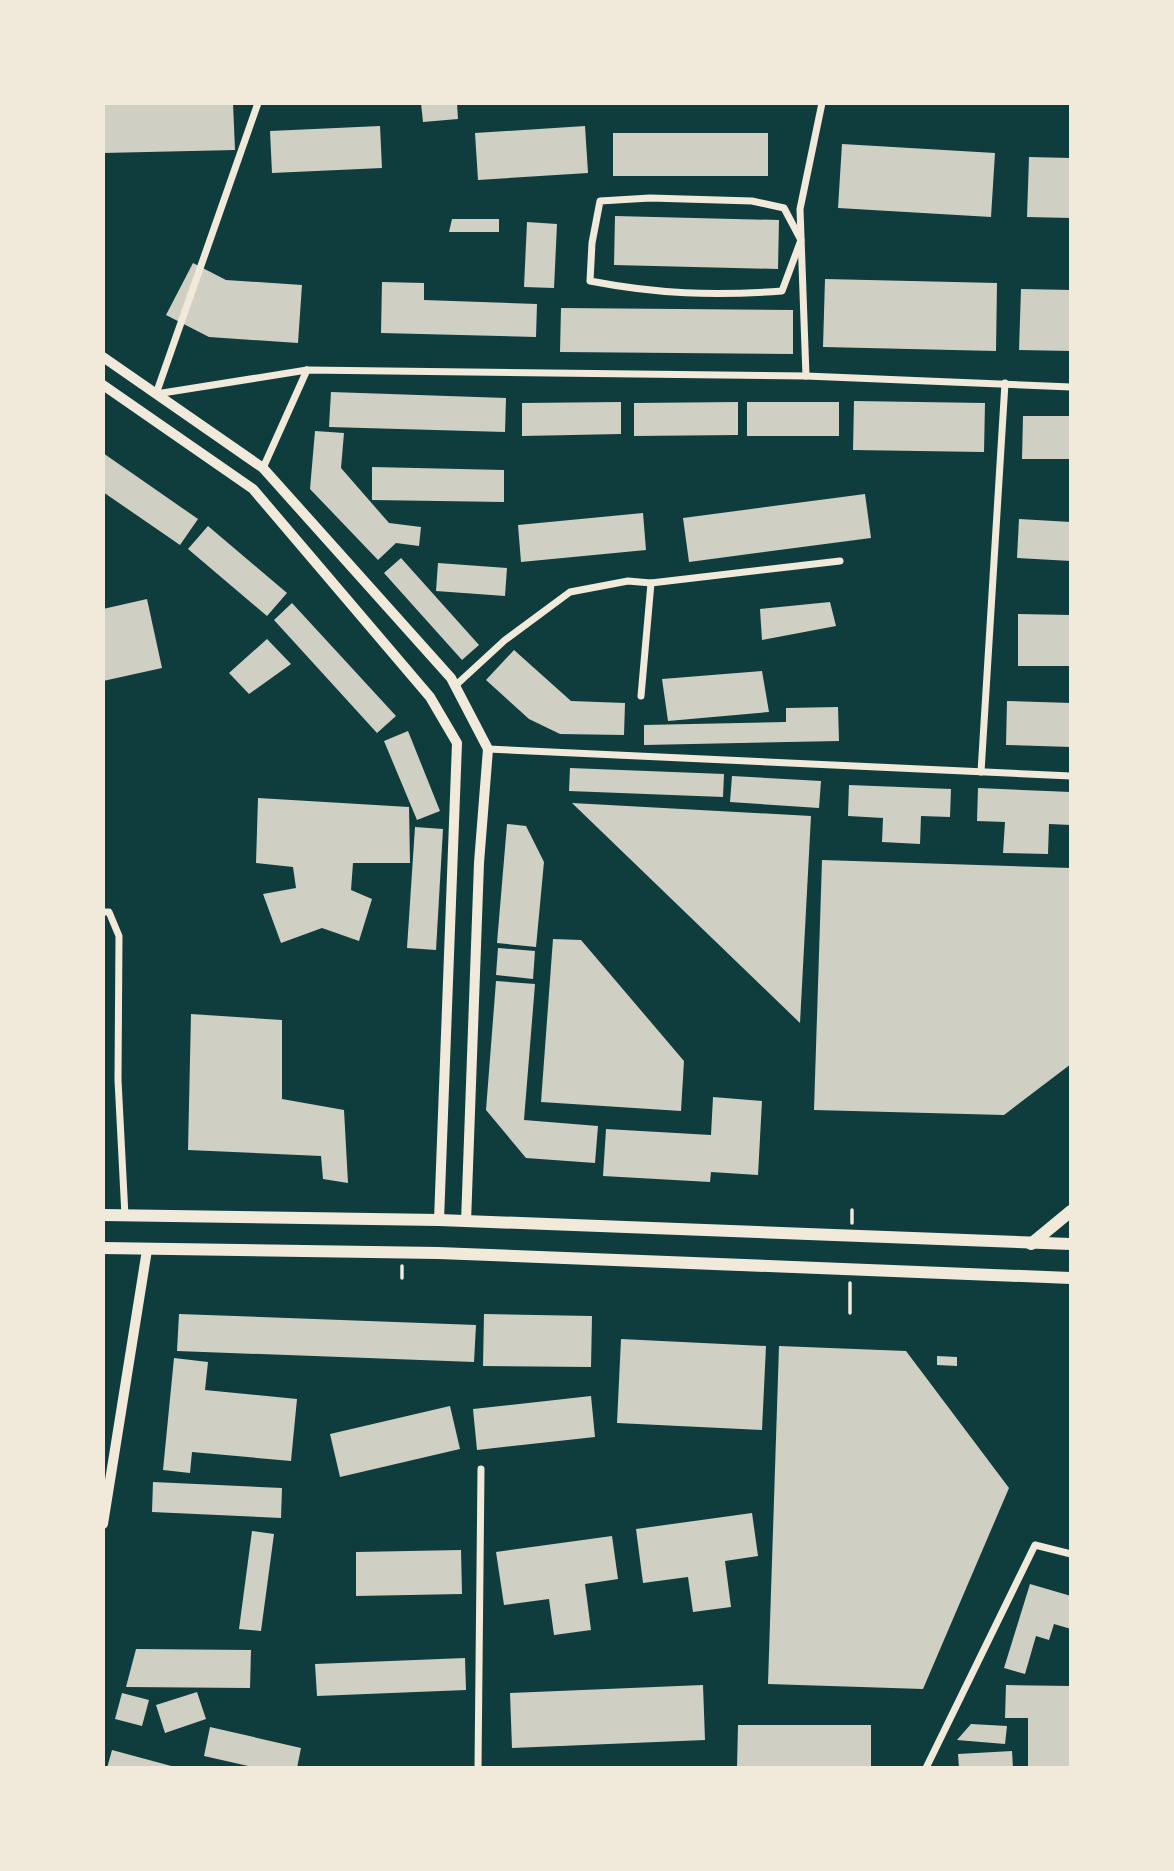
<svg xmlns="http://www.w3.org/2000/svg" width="1174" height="1871" viewBox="0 0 1174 1871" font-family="'Fira Sans',sans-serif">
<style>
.building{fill:#cfcfc3}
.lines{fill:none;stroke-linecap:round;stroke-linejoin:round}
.path{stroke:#f1e9da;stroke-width:3.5}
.minor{stroke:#f1e9da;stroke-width:7}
.tertiary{stroke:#f1e9da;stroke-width:10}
.primary{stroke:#f1e9da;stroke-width:12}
</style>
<rect width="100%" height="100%" fill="#0f3d3e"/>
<g class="building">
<polygon points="103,103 233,103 235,150 103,153"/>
<polygon points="421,103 457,103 458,119 423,122"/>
<polygon points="380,126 382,168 272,173 270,131"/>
<polygon points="585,126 588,173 478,180 475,133"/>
<rect x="613" y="133" width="155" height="43"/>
<polygon points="842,144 995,153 991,217 838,208"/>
<polygon points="1029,157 1071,158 1071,218 1027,217"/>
<polygon points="615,216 779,220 778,269 614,265"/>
<polygon points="452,219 499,219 499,232 449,232"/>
<polygon points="527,222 557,224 554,288 524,287"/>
<polygon points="193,263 226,280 302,285 298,343 209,337 166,315"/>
<polygon points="825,279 997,283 996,351 823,347"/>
<polygon points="382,282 424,283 424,300 537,304 536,337 381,333"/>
<polygon points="1021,289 1071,290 1071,351 1019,350"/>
<polygon points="561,308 793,310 793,354 560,352"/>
<polygon points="331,392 506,398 505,432 329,427"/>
<polygon points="854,401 985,403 984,452 853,450"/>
<polygon points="621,402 621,434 522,436 522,403"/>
<polygon points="738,402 738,435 634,436 634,403"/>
<rect x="747" y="402" width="92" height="34"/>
<polygon points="1023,416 1071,416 1071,459 1022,459"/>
<polygon points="315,431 344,433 341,468 389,523 421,527 419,546 396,543 378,560 310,489"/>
<polygon points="103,453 198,519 180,545 103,492"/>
<polygon points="372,467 504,470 504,502 372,500"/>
<polygon points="865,494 871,538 689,562 683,518"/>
<polygon points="643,513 646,550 521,562 518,525"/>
<polygon points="1019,519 1071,522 1071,561 1017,558"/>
<polygon points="208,526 287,593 267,616 188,549"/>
<polygon points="401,558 479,645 462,660 384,573"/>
<polygon points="438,563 507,568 505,596 436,591"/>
<polygon points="147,599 162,668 103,681 103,609"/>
<polygon points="830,602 836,626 762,640 760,609"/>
<polygon points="292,603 396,716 377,733 274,620"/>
<polygon points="1018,614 1071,615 1071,666 1018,666"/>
<polygon points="267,639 291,664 249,694 229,673"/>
<polygon points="514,650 571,701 625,703 624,735 560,734 529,719 486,680"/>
<polygon points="762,671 769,712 668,721 662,679"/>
<polygon points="1007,701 1071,703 1071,747 1006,745"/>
<polygon points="838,707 839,741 644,745 644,725 786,722 786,708"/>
<polygon points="408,731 440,811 417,820 384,741"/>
<polygon points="570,768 724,774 723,797 569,791"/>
<polygon points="732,776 821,781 819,808 730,802"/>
<polygon points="849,785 951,789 950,817 921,816 920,844 882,842 883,818 848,816"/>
<polygon points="978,788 1071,792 1071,825 1049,824 1048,854 1003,853 1005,822 977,821"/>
<polygon points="258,798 409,807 410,863 353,863 351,890 372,899 359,941 322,928 281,943 263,894 296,888 293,867 256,863"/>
<polygon points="572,803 811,816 800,1023"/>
<polygon points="507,824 526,826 544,862 536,947 497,943"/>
<polygon points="415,827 443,829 436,950 407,948"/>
<polygon points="822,860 1071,868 1071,1064 1004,1115 814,1110"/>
<polygon points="553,939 581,940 684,1061 681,1111 541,1102"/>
<polygon points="498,948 535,951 533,979 496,975"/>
<polygon points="496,981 535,984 524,1120 598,1126 595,1163 526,1158 486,1110"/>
<polygon points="191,1014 282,1020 282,1099 344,1110 348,1183 323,1179 321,1156 188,1150"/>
<polygon points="713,1097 762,1101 758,1175 711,1172 710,1182 603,1176 606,1129 711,1135"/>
<polygon points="179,1314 476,1325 474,1362 177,1351"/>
<polygon points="484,1314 592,1316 591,1367 483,1366"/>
<polygon points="621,1339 766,1346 762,1430 617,1423"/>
<polygon points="779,1346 906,1351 1009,1488 923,1689 768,1684"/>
<polygon points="937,1356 957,1357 957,1366 937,1365"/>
<polygon points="174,1358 208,1362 205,1390 297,1399 291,1461 192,1452 190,1473 163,1470"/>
<polygon points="591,1396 595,1437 477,1450 473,1409"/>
<polygon points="450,1406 460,1449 340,1477 330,1434"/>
<polygon points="153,1482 282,1488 281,1518 152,1512"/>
<polygon points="752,1513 758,1556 725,1561 731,1607 693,1612 688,1577 643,1583 636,1529"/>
<polygon points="252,1531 274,1534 261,1631 239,1629"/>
<polygon points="612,1536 618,1579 585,1584 591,1630 554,1635 549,1599 504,1605 496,1552"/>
<polygon points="461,1550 462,1594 356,1596 356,1552"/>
<polygon points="1030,1584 1071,1596 1071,1629 1054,1624 1049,1640 1036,1636 1025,1674 1004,1668"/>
<polygon points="136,1649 251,1650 250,1688 126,1687"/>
<polygon points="465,1658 466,1690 317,1696 315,1664"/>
<polygon points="703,1685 705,1740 512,1748 510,1693"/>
<polygon points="1006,1685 1071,1686 1071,1768 1028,1768 1028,1718 1005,1718"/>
<polygon points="197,1692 206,1719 165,1733 156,1705"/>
<polygon points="122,1693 149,1700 142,1726 115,1719"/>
<polygon points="971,1724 1007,1726 1005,1744 957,1740"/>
<polygon points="738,1725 871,1725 871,1768 737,1768"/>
<polygon points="210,1727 301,1748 297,1768 257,1768 204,1756"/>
<polygon points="112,1750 175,1767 175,1768 107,1768"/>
<polygon points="1012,1751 1013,1768 959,1768 958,1754"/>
</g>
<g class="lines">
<g class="path">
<polyline points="852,1223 852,1210"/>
<polyline points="402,1278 402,1266"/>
<polyline points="850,1313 850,1283"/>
</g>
<g class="minor">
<polyline points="258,103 156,394 307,370 806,376 1071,387"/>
<path d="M650,198L752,201L784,208L801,240L782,291C714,296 657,294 590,281L592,243L600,201Z"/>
<polyline points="806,376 800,209 822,103"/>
<polyline points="263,468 307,370"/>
<polyline points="455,686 505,640 570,592 628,581 651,583 840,561"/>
<polyline points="641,696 651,583"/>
<polyline points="488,749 1071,776"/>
<polyline points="981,772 1005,383"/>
<polyline points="103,912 109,912 119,936 118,1080 125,1216"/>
<polyline points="478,1768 481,1469"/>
<polyline points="926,1768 1035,1545 1071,1554"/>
</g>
<g class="tertiary">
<polyline points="103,357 263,468 451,678 488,749 479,863 466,1222"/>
<polyline points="103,385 253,489 430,697 457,743 439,1220"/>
<polyline points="103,1524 147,1250"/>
</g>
<g class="primary">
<polyline points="103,1215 439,1220 1071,1244"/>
<polyline points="1031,1244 1071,1211"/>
<polyline points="103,1248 438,1253 1071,1278"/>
</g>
</g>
<rect width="1174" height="1871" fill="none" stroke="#f1e9da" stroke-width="210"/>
</svg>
